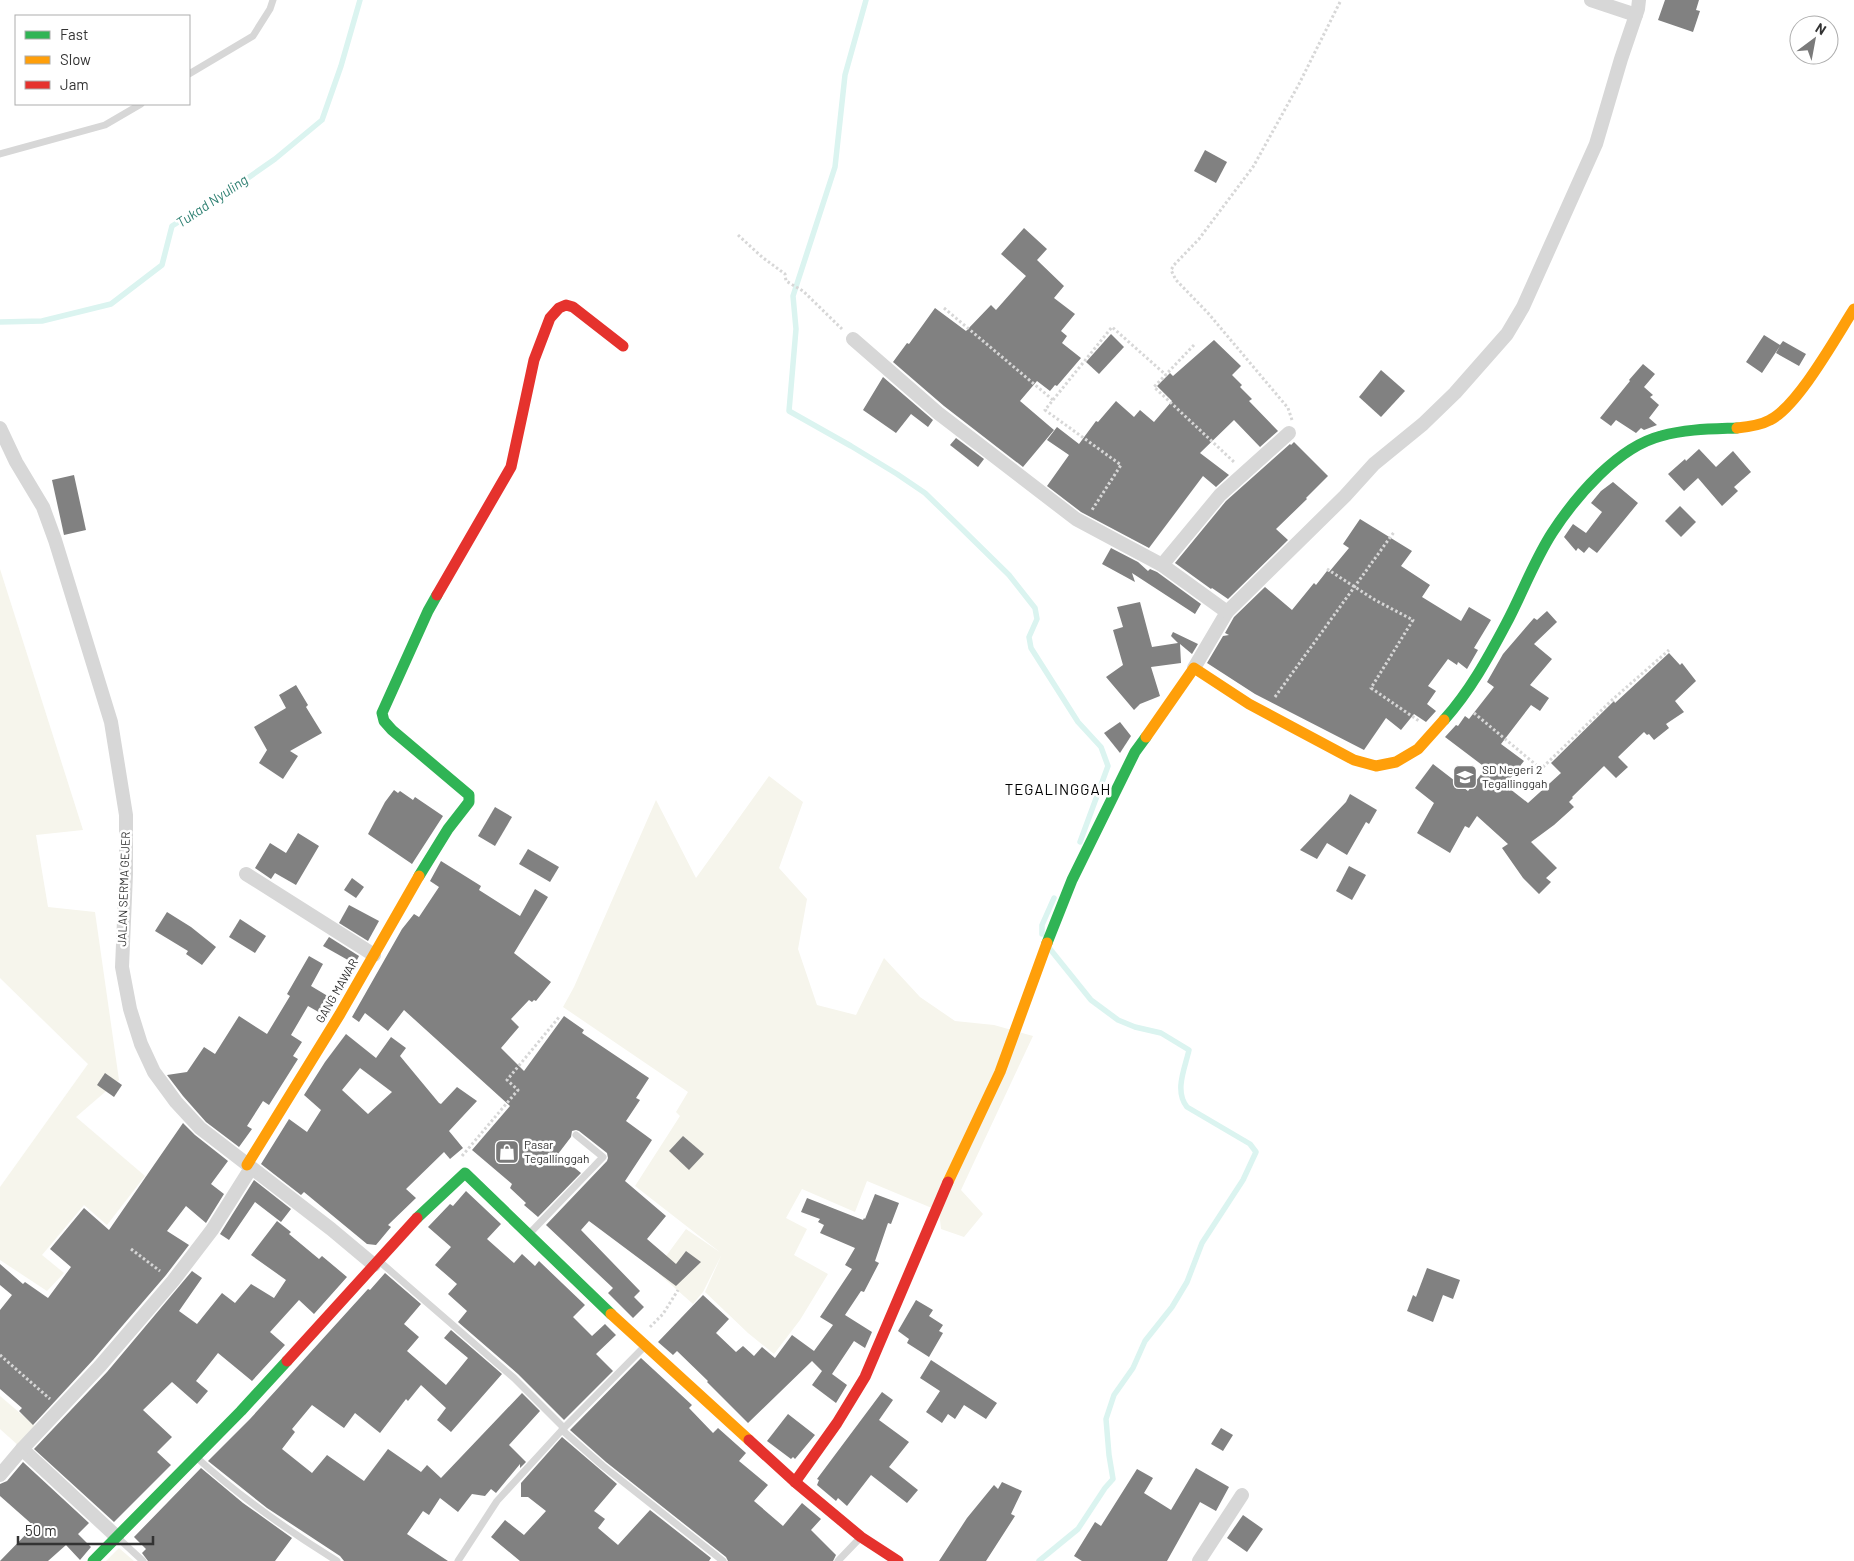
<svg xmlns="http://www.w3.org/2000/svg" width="1854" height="1561" viewBox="0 0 1854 1561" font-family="Barlow,sans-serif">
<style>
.green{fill:#f6f5ec}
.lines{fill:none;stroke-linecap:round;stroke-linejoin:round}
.stream{stroke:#dbf4f0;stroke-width:5.5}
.building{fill:#818181;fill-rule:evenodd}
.path{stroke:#d7d7d7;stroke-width:3;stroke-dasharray:2.5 2.5;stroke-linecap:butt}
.lane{stroke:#d7d7d7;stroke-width:7}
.street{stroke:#d7d7d7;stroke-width:14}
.fast{stroke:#30b455;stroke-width:11}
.slow{stroke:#ff9f0a;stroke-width:11}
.jam{stroke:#e5322d;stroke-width:11}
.labels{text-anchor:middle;stroke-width:5;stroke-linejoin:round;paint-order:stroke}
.poi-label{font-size:12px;fill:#333;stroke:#fff;text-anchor:start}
.street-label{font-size:12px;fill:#333;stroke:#fff}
.water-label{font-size:14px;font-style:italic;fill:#308173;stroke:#fff}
.quarter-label{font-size:15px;letter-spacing:1px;fill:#000;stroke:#fff}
</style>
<rect width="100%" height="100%" fill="#fff"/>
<g class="green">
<polygon points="0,569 83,830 36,835 48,907 95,912 119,1080 76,1117 145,1176 107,1225 84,1205 42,1255 64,1273 47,1291 0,1260 0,1187 88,1064 0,978"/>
<polygon points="769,776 803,802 779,868 807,899 798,949 817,1005 856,1015 884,958 920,997 955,1021 994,1025 1033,1036 961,1190 983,1214 964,1237 941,1229 939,1211 867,1181 855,1212 802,1189 786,1218 807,1229 794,1255 828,1274 800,1320 774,1354 748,1333 705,1292 722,1254 703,1292 693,1304 659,1274 658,1267 686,1229 721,1253 635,1186 680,1116 676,1112 688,1092 563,1007 574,987 656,800 696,878"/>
<polygon points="0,1396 35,1426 19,1446 0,1429"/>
<polygon points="119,1548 134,1561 106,1561"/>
</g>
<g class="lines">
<g class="stream">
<polyline points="866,0 845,75 835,167 793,296 796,329 789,411 851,446 897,474 925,493 958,525 1009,575 1035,608 1037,619 1029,637 1031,648 1078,722 1101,747 1108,766 1080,842"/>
<polyline points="0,322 42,321 111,304 162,265 172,226 235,187 275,159 322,120 341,66 360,0"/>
<polyline points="1042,934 1042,925 1054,898"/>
<path d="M1039,1561L1078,1529L1105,1488L1113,1479L1109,1455L1106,1419L1114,1395L1133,1368L1145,1341L1172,1307L1187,1282L1202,1243L1243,1180L1256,1152L1250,1144L1187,1107C1174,1091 1185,1068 1189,1050L1161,1033L1135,1027L1118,1020L1091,1000L1050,949"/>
</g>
</g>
<g class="building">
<polygon points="1665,0 1699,0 1696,10 1700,11 1693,32 1658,20"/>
<polygon points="1205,150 1227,162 1216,183 1194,171"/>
<polygon points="1024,228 1047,249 1037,260 1064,286 1054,298 1075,314 1061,331 1067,336 1062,343 1081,358 1057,386 1055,385 1050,391 1037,381 1020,401 1054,430 1023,467 944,406 893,362 907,343 909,344 935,308 966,331 991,305 996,310 1026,276 1001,254"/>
<polygon points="1111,334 1124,347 1099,374 1086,362"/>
<polygon points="1764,335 1780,345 1783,341 1806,354 1799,366 1776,353 1780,346 1762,373 1746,362"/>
<polygon points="1214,340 1241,366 1232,375 1242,385 1240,387 1252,399 1249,401 1278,431 1260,447 1234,420 1200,453 1229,475 1216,487 1203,476 1149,548 1081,512 1047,486 1069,455 1047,440 1057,427 1079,444 1096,421 1098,422 1116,401 1134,417 1140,410 1154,422 1172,401 1157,386 1170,373 1173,376"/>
<polygon points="1643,364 1655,374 1644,387 1653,395 1650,397 1659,405 1649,418 1657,425 1644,430 1641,428 1636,433 1616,420 1611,426 1600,418 1630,381 1629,380"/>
<polygon points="1381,370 1405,391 1381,417 1359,397"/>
<polygon points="883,377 933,420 928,427 911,414 896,433 863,410"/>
<polygon points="956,438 984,459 978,467 950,445"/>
<polygon points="1294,442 1328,476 1306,498 1307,499 1276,529 1288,540 1228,599 1212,588 1211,589 1175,563 1226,501 1290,444 1291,445"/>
<polygon points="1699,449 1716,467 1733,451 1751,472 1734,487 1738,491 1722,506 1698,478 1684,491 1668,474 1685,459 1686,461"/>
<polygon points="74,475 86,530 64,535 52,480"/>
<polygon points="1613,482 1638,503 1597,553 1589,547 1584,553 1578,548 1576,551 1564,537 1573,524 1586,533 1602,512 1591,503 1601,491"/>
<polygon points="1680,506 1696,522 1681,537 1665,521"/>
<polygon points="1360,519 1412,551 1401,566 1430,585 1422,597 1461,621 1469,607 1491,620 1474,648 1478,650 1467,669 1458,662 1457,665 1448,659 1428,686 1436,691 1427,704 1436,711 1426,722 1414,714 1401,730 1386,718 1364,750 1255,694 1207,663 1223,636 1229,635 1225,633 1234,617 1265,587 1292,610 1314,583 1316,585 1327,571 1329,572 1349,548 1343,544"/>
<polygon points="1111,548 1138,562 1148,571 1150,569 1157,572 1201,604 1195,614 1132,573 1135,582 1102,564"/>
<polygon points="1140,602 1152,647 1178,643 1171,636 1173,632 1198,644 1192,654 1180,644 1181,663 1151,667 1160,696 1140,704 1134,710 1106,677 1123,665 1113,630 1123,627 1117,607"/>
<polygon points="1547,611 1557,622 1534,644 1552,659 1530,685 1549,698 1540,711 1531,705 1501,744 1524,761 1505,785 1528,803 1561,773 1551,763 1614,701 1615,703 1669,653 1680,665 1682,663 1696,681 1675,701 1684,712 1666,724 1669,728 1654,740 1649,734 1647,735 1644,732 1618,757 1628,767 1616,778 1604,766 1572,797 1573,798 1569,802 1574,807 1554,825 1531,842 1557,868 1546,878 1551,882 1539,894 1523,878 1502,848 1508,844 1477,816 1469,828 1465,826 1450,853 1417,833 1434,803 1415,788 1433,764 1468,791 1486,768 1445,737 1456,725 1458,726 1465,716 1469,719 1494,687 1487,682 1503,654 1534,618 1537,620"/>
<polygon points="296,685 308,705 306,707 322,733 290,751 298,756 283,779 259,763 267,750 254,727 286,708 279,695"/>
<polygon points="1120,722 1131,736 1120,753 1104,733"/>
<polygon points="394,790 398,793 400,791 413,800 415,797 443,816 412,864 368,834 385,802"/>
<polygon points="1350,794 1377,810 1369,824 1366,822 1347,855 1327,843 1317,859 1300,850 1346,802"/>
<polygon points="495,807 512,817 495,846 478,836"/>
<polygon points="298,833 319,846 296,885 275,873 271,879 255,868 270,843 286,853"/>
<polygon points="528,849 559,867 550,882 519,864"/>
<polygon points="441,861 481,886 479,890 520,916 535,889 548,897 514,953 551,982 536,1001 534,1000 532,1002 529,1000 511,1019 519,1027 501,1048 524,1071 564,1016 584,1030 582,1033 649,1078 636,1098 640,1100 626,1121 652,1140 625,1181 666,1216 647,1239 676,1264 686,1251 701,1262 676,1286 589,1221 581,1230 640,1291 634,1297 644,1307 633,1318 608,1293 613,1288 546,1225 607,1161 608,1158 607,1153 579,1131 576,1130 572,1131 571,1137 558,1154 581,1173 538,1217 524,1205 526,1203 510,1188 512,1184 472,1150 510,1106 404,1010 388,1031 365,1013 359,1022 352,1017 402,929 414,914 419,917 439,887 430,881"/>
<polygon points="1349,866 1366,875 1352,900 1336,891"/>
<polygon points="352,878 364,887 356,898 344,890"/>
<polygon points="349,905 379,921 368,941 339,923"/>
<polygon points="167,912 191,927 216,947 202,965 186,954 188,951 155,931"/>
<polygon points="240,919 266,936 255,953 229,937"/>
<polygon points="329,937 359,956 355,964 323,946"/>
<polygon points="309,956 323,964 311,986 331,998 322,1014 308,1006 291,1035 302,1042 293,1056 298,1059 269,1105 263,1101 247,1126 252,1129 239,1147 206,1122 183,1096 167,1075 187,1072 204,1047 215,1054 239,1016 267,1034 290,996 287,994"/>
<path d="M346,1034L376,1058L391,1037L406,1048L400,1056L439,1103L441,1104L457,1087L477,1101L449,1131L463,1148L450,1159L444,1152L406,1189L416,1198L388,1225L391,1227L376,1245L367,1244L304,1192L301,1195L261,1164L289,1119L307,1132L321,1110L304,1095L325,1062ZM360,1068L392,1092L368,1114L342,1090Z"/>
<polygon points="105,1073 122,1085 114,1097 97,1085"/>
<polygon points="183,1123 195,1135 228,1161 211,1184 224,1194 206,1223 186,1206 167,1231 189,1245 166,1275 93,1360 33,1425 19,1411 22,1408 0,1389 0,1310 12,1295 0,1285 0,1264 23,1284 25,1282 48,1298 71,1267 50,1249 84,1208 109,1230"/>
<polygon points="683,1136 704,1154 689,1170 669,1151"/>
<polygon points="254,1180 291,1209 281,1222 255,1202 229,1240 220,1234"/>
<polygon points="466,1191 501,1224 487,1239 514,1263 522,1254 535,1266 539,1261 585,1305 573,1317 592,1336 605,1324 616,1335 596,1354 613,1371 564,1420 518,1374 458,1322 467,1311 448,1294 457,1284 435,1265 451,1247 428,1227 450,1204 453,1206"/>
<polygon points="875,1194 899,1203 891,1224 888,1223 875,1261 879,1263 864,1292 861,1291 845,1315 872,1332 865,1348 854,1341 832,1374 847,1385 836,1403 812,1385 822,1371 812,1361 748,1423 707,1382 708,1381 677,1351 673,1355 658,1342 703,1295 729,1319 716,1333 736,1352 743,1346 754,1356 762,1347 775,1358 792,1335 814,1351 833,1325 820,1317 852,1269 845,1265 855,1248 820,1233 824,1225 818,1222 820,1219 801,1212 807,1198 863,1220 864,1218 865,1219"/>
<polygon points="277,1221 291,1232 289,1234 319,1259 322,1256 347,1277 314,1314 299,1300 270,1332 285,1345 252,1381 218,1353 196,1381 208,1391 197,1404 172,1382 143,1410 172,1437 157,1452 171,1465 114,1522 34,1449 107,1372 192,1271 202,1278 179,1311 197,1324 222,1293 235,1303 251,1284 274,1298 286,1280 251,1255"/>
<polygon points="1427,1268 1460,1280 1453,1299 1443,1295 1433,1322 1407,1311 1413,1295 1416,1297"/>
<polygon points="385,1273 421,1304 404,1324 419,1337 407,1351 446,1385 468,1358 444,1338 451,1330 502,1374 451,1432 437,1420 446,1408 421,1385 408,1401 406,1399 380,1433 355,1413 344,1428 312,1405 292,1429 295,1432 282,1449 312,1473 327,1455 364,1481 388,1449 421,1472 427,1465 441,1478 522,1393 540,1411 509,1445 526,1462 520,1468 520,1464 496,1493 491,1489 485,1496 472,1494 458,1512 440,1498 429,1515 423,1511 407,1534 448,1561 344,1561 340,1556 267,1508 208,1461 250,1419 368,1289 370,1290"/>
<polygon points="916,1300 933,1310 929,1316 943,1325 939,1331 943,1333 929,1357 907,1343 909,1339 898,1331"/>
<polygon points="641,1358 692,1405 689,1408 713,1433 718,1428 746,1453 739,1461 768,1485 754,1501 783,1526 802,1503 821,1519 811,1530 836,1555 833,1561 728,1561 726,1557 606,1462 570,1430"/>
<polygon points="931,1360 997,1403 986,1419 964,1405 955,1419 948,1414 942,1423 926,1412 940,1391 920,1378"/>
<polygon points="882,1392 893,1400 879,1420 909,1442 889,1467 918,1490 907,1503 871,1475 847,1506 838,1498 836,1501 817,1485 819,1480 817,1479"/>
<polygon points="788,1414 815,1435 795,1459 793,1457 791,1459 767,1441"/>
<polygon points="1221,1428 1233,1435 1223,1451 1211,1444"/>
<polygon points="562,1437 617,1484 594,1511 605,1519 598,1528 618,1545 650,1510 711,1558 709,1561 520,1561 491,1537 505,1520 524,1535 546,1511 528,1497 521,1497 521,1483"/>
<polygon points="23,1462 89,1523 78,1534 91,1547 80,1560 66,1545 48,1561 0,1561 34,1526 0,1496 0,1484 7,1481"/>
<polygon points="201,1468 243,1503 292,1538 275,1561 148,1561 142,1553 146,1549 134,1537"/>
<polygon points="1196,1468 1229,1487 1216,1511 1200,1502 1167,1561 1082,1561 1074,1556 1095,1522 1101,1526 1137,1469 1153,1478 1144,1493 1171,1510"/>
<polygon points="1002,1482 1022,1491 1011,1514 1015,1516 986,1561 939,1561 967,1518 994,1485 998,1489"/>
<polygon points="1243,1515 1263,1529 1247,1552 1227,1538"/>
</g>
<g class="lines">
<g class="path">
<polyline points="738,235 762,257 785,274 786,281 803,291 842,329"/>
<polyline points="944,308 1053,400 1045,410 1121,465 1092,510"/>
<polyline points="1194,345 1154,387 1234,462"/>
<polyline points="1053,400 1112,327 1166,375"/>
<polyline points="1292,420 1288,408 1208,313 1176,280 1171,270 1174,265 1199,239 1253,167 1299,84 1341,0"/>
<polyline points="1327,569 1375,600 1413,620 1371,688 1419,721"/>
<polyline points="1275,697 1394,532"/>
<polyline points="1474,713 1541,769 1612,700 1669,650"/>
<polyline points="462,1156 518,1090 507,1080 560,1016"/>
<polyline points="131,1249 160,1271"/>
<polyline points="650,1327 663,1314 678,1290"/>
<polyline points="0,1355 50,1399"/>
</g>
<g class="lane">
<polyline points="189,74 253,36 270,9 273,0"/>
<polyline points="0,154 105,125 141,104"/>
<polyline points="530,1233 603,1157 576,1135"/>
<polyline points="379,1261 514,1378 564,1428"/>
<polyline points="562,1430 603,1466 723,1561"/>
<path d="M196,1457C240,1497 287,1530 337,1561"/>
<polyline points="117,1537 143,1561"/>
<polyline points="458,1561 497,1501 562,1430 643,1348"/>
<polyline points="838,1561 859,1539"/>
</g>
<g class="street">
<polyline points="1591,0 1636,15"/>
<polyline points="853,339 938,413 1076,519 1162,565 1227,612 1194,668"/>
<polyline points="0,428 16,462 43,507 55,540 111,722 126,815 126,874 122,967 130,1009 141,1044 154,1072 176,1102 200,1128 331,1229 374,1265"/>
<polyline points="1162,565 1220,495 1289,433"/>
<polyline points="1227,612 1345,496 1374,464 1423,424 1455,393 1507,334 1523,307 1596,144 1621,59 1638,9 1639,0"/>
<polyline points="246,874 374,955"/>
<polyline points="22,1449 117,1537"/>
<polyline points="0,1475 22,1449 100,1366 173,1281 212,1230 251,1168"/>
<polyline points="1199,1561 1242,1495"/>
</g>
<g class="fast">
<path d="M1444,720C1470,691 1488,658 1506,624C1522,594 1534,561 1552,533C1576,496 1618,447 1661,436C1686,429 1711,429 1737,428"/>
<polyline points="419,876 448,829 469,802 469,795 392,730 384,721 382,713 428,611 437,595"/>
<polyline points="1047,943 1072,880 1135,752 1146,737"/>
<polyline points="417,1218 465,1173 611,1314"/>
<polyline points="93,1561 241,1411 287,1361"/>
</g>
<g class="slow">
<path d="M1737,428C1747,427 1761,425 1770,420C1798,406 1836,337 1854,309"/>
<polyline points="1146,737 1194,668 1249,704 1354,760 1376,766 1396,762 1418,749 1444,720"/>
<polyline points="247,1165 340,1014 419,876"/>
<polyline points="948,1182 1000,1072 1047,943"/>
<polyline points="611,1314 749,1440"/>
</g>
<g class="jam">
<polyline points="437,595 511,467 534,360 550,318 559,308 566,305 573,307 623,346"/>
<polyline points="287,1361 417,1218"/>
<polyline points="749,1440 795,1482 861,1537 898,1561"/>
<polyline points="795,1482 837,1423 865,1377 948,1182"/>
</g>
</g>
<defs>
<symbol id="school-square" viewBox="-11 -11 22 22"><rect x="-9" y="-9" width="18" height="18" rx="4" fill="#7a7a7a" stroke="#fff"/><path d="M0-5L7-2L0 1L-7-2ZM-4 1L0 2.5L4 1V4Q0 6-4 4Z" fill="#fff"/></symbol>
<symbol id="shop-square" viewBox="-11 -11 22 22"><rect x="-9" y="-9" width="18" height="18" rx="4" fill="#7a7a7a" stroke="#fff"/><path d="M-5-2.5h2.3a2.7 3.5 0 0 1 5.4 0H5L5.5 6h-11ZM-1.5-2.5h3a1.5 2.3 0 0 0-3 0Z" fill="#fff"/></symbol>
</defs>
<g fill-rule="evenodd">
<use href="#school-square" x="1451" y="763" width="28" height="28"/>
<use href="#shop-square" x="493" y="1138" width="28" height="28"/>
</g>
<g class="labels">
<g class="poi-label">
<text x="1482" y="774">SD Negeri 2<tspan x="1482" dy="14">Tegallinggah</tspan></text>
<text x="524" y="1149">Pasar<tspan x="524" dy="14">Tegallinggah</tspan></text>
</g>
<g class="street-label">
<text transform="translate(124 889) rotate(-88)" y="4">JALAN SERMA GEJER</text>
<text transform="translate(337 991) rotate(-60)" y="4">GANG MAWAR</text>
</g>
<g class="water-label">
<text transform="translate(212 201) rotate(-34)" y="5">Tukad Nyuling</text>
</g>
<g class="quarter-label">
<text x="1058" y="795">TEGALINGGAH</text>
</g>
</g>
<rect x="15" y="15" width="175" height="90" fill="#ffffff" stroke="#adadad"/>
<rect x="25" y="31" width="25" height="8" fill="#30b455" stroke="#adadad"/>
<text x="60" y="40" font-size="15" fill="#333333">Fast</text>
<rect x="25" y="56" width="25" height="8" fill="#ff9f0a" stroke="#adadad"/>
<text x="60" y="65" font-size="15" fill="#333333">Slow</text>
<rect x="25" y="81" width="25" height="8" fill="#e5322d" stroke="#adadad"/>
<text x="60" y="90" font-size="15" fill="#333333">Jam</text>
<g transform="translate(1814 40) rotate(32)"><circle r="24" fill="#ffffff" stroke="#adadad"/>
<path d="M0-4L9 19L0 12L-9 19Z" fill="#7a7a7a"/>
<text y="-8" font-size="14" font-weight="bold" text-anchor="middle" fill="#333333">N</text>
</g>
<path d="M18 1536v8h135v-8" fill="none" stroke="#333333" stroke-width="2.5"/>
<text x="25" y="1536" font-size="15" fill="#333333" stroke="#ffffff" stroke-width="4" paint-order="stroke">50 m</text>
</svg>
